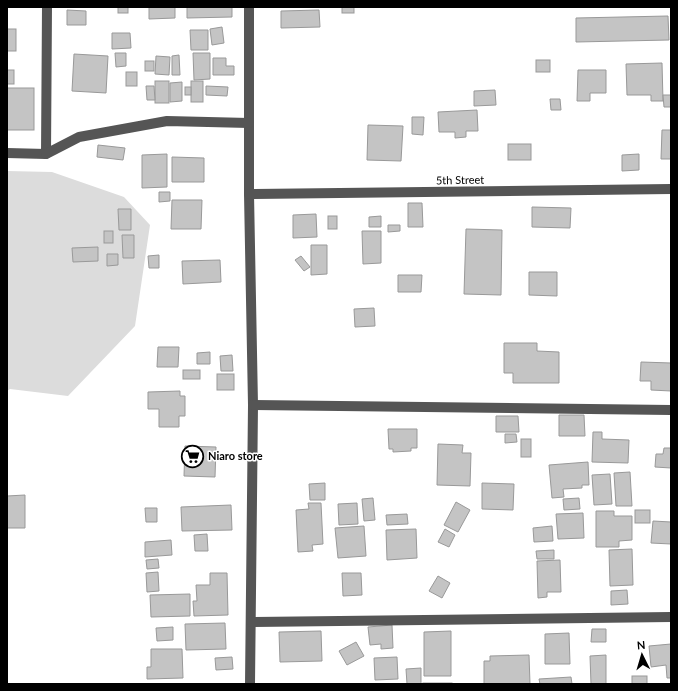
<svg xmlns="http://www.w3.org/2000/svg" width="678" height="691" viewBox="0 0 678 691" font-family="Lato,sans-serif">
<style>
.green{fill:#dcdcdc}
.building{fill:#c4c4c4;stroke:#999}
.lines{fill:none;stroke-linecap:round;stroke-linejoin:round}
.minor{stroke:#555;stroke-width:10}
.labels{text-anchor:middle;stroke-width:3;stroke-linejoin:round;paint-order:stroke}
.street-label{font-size:11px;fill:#000;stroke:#fff}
.poi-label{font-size:11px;font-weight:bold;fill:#000;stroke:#fff;text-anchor:start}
</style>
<rect width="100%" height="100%" fill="#fff"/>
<polygon class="green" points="7,171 52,172 124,197 150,225 135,326 68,396 10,389 7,391"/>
<g class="building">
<rect x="118" y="7" width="10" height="6"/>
<polygon points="149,7 175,7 175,18 149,19"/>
<polygon points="187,7 232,7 232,17 187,18"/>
<rect x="342" y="7" width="12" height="6"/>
<polygon points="67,10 86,11 86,25 67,25"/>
<polygon points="319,10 320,27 281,28 281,11"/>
<polygon points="668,16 669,40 576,42 576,18"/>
<polygon points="222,27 224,43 212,45 210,29"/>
<rect x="7" y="29" width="9" height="22"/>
<polygon points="190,30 208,30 208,50 191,50"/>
<polygon points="112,33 130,33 131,48 112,49"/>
<polygon points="115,53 126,53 126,66 116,67"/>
<polygon points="193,53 210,53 210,79 194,80"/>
<polygon points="74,54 108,56 106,93 72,91"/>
<polygon points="179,55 180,75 172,75 172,56"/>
<polygon points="156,56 170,57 169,75 155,74"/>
<polygon points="213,58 226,58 226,66 234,66 234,75 213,75"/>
<rect x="536" y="60" width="14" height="12"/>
<rect x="145" y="61" width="9" height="10"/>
<polygon points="662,63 663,101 651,101 651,95 627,95 626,64"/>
<rect x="7" y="70" width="7" height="14"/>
<polygon points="578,70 606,70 606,93 590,93 590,101 577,101"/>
<rect x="126" y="72" width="11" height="14"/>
<rect x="155" y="81" width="14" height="22"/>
<rect x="191" y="81" width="12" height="21"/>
<polygon points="182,82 182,101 170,102 170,83"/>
<polygon points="146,86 154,86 155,100 147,100"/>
<polygon points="206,86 228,87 227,96 206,95"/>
<rect x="185" y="87" width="6" height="8"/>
<rect x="7" y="88" width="27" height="42"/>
<polygon points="495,90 496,105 474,106 474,91"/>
<polygon points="663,95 671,95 671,107 664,107"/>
<polygon points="550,99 560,99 561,110 551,110"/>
<polygon points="477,110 478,131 466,131 466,137 455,138 455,132 439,132 438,112"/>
<polygon points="412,117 424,117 423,135 412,134"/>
<polygon points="368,125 403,126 401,161 367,160"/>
<polygon points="662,130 671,130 671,159 661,159"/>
<rect x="508" y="144" width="23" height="16"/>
<polygon points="98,145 125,148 123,160 97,157"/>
<polygon points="167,154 167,187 142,188 142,155"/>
<polygon points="639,154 639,170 622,171 622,155"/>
<polygon points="172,157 204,158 204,182 172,182"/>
<polygon points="159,192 170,192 170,201 159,202"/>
<polygon points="172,200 202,200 201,229 171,229"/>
<polygon points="408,203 422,203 423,227 408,227"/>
<polygon points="532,207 571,208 570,228 532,227"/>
<polygon points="118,209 131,209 131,230 119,230"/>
<polygon points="316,214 317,237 293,238 293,215"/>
<rect x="328" y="216" width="9" height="13"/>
<polygon points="381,216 381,227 369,227 369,217"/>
<polygon points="388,225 400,225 400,231 388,232"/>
<polygon points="466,229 502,230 501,295 464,294"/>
<rect x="104" y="231" width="9" height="12"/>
<polygon points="362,231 381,231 381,263 363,264"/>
<polygon points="122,235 134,235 134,258 123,258"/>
<polygon points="311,245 327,245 327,274 311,275"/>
<polygon points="98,247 98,261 73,262 72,248"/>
<polygon points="107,254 118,254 118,265 107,266"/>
<polygon points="159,255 159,268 149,268 148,256"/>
<polygon points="301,256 310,267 304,271 295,260"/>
<polygon points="220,260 221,282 183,284 182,261"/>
<polygon points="529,272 557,272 557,296 529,295"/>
<polygon points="398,275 422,275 421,292 398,292"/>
<polygon points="374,308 375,326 355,327 354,309"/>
<polygon points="504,343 537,343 537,351 559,352 559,383 513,383 513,373 504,373"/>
<polygon points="158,347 179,347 178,367 157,367"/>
<polygon points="210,352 210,364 197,364 197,353"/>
<polygon points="232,355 233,371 221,371 220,356"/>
<polygon points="641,362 671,363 671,391 651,390 651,381 640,381"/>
<rect x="183" y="370" width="17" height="9"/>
<rect x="217" y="374" width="17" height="16"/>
<polygon points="180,391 180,396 185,396 185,416 179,416 179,427 159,427 159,409 148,409 148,392"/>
<polygon points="559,415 584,415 585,436 559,436"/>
<polygon points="496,416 518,416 519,432 496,432"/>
<polygon points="388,429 417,429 417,448 411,448 411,451 393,452 393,449 389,449"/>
<polygon points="593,432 602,432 602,439 629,440 628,463 592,462"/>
<polygon points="505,434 516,434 517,442 505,443"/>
<rect x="521" y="439" width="10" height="18"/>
<polygon points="438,444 463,445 462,453 471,453 470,486 437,485"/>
<polygon points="185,446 216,447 215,477 184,476"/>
<polygon points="664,448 671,448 671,468 655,467 656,454 663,454"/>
<polygon points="588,462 589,485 582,485 582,488 563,489 564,497 552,498 549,465"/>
<polygon points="630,472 632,506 616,506 614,473"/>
<polygon points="610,474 612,504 594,505 592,475"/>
<polygon points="325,483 325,500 310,500 309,484"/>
<polygon points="482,483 514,484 513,510 482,509"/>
<polygon points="25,495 25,528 7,528 7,496"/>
<polygon points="373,498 375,520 364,521 362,499"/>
<polygon points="579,498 580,509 564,510 563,499"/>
<polygon points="456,502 470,510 458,532 444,525"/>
<polygon points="308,503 321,503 323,544 312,545 313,551 298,552 296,510 309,509"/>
<polygon points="357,503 358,524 339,525 338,504"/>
<polygon points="231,505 232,530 182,531 181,507"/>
<polygon points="145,508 157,508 157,522 146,522"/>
<rect x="635" y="510" width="15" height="13"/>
<polygon points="596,511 614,511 614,516 632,516 632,540 619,541 619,547 596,547"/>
<polygon points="583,513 584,538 558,539 556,514"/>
<polygon points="407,514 408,524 387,525 386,515"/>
<polygon points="653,521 671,522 671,544 651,543"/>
<polygon points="364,526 366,556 338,558 335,528"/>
<polygon points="552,526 553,541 534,542 533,528"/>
<polygon points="416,529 417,558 387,560 386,530"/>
<polygon points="445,529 455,535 449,547 438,542"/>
<polygon points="207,534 208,551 195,551 194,535"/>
<polygon points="171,540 172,555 145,557 145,542"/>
<polygon points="632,549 633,585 610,586 609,550"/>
<polygon points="554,550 554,559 537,559 536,551"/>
<polygon points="158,559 159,568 147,569 146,560"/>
<polygon points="560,560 561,592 547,592 547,597 538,598 537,561"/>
<polygon points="158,572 159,591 147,592 146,573"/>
<polygon points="210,573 227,573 228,615 194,616 193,601 197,601 196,585 210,585"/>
<polygon points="342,573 361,573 362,595 343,596"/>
<polygon points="438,576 450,583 442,598 429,591"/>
<polygon points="627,590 628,604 611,605 611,591"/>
<polygon points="190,594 190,616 151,617 150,595"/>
<polygon points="225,623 226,649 186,650 185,624"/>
<polygon points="392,625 393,648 381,649 381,644 370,645 368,627"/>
<polygon points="173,627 173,640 157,641 156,628"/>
<polygon points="592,629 606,629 606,642 591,642"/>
<polygon points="321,631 322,661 280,662 279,632"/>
<polygon points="451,631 451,676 424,676 424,632"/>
<polygon points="569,633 570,664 545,664 545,634"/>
<polygon points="356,642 364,656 347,665 339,651"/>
<polygon points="671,644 671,678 667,678 666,665 651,667 649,646"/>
<polygon points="151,649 182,649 183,678 147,679 147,667 151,667"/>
<polygon points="529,655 530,684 484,684 484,661 490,661 490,656"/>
<polygon points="606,655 606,684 591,684 590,656"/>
<polygon points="232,657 233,669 216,670 215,658"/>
<polygon points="397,657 398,679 375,680 374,658"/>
<polygon points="421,668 421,684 407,684 406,669"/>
<rect x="632" y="676" width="15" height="8"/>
<polygon points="571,677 572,684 540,684 539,679"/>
<rect x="423" y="683" width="29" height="1"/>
</g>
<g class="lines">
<g class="minor">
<polyline points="249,7 249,194 253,405 250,684"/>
<polyline points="7,153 46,154 47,7"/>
<polyline points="46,154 79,137 167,121 249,123"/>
<polyline points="249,194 671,189"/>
<polyline points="253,405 671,410"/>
<polyline points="251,622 671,617"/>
</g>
</g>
<defs>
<symbol id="supermarket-ring" viewBox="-11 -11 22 22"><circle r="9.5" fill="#fff" stroke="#000" stroke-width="1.5"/><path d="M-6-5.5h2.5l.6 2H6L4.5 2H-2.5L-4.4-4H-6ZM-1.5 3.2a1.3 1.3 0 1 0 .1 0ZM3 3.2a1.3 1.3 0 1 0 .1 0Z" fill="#000"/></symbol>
</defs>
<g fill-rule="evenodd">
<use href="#supermarket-ring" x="180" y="444" width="25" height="25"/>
</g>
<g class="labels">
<g class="street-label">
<text transform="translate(460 180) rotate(-1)" y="4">5th Street</text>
</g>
<g class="poi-label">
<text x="208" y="460">Niaro store</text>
</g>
</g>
<rect width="678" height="691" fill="none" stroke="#000000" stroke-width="16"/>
<g transform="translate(642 655) rotate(355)" stroke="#ffffff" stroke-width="3" paint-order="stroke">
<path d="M0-3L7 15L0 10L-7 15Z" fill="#000000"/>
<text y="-6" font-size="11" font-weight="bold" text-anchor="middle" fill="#000000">N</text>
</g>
</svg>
